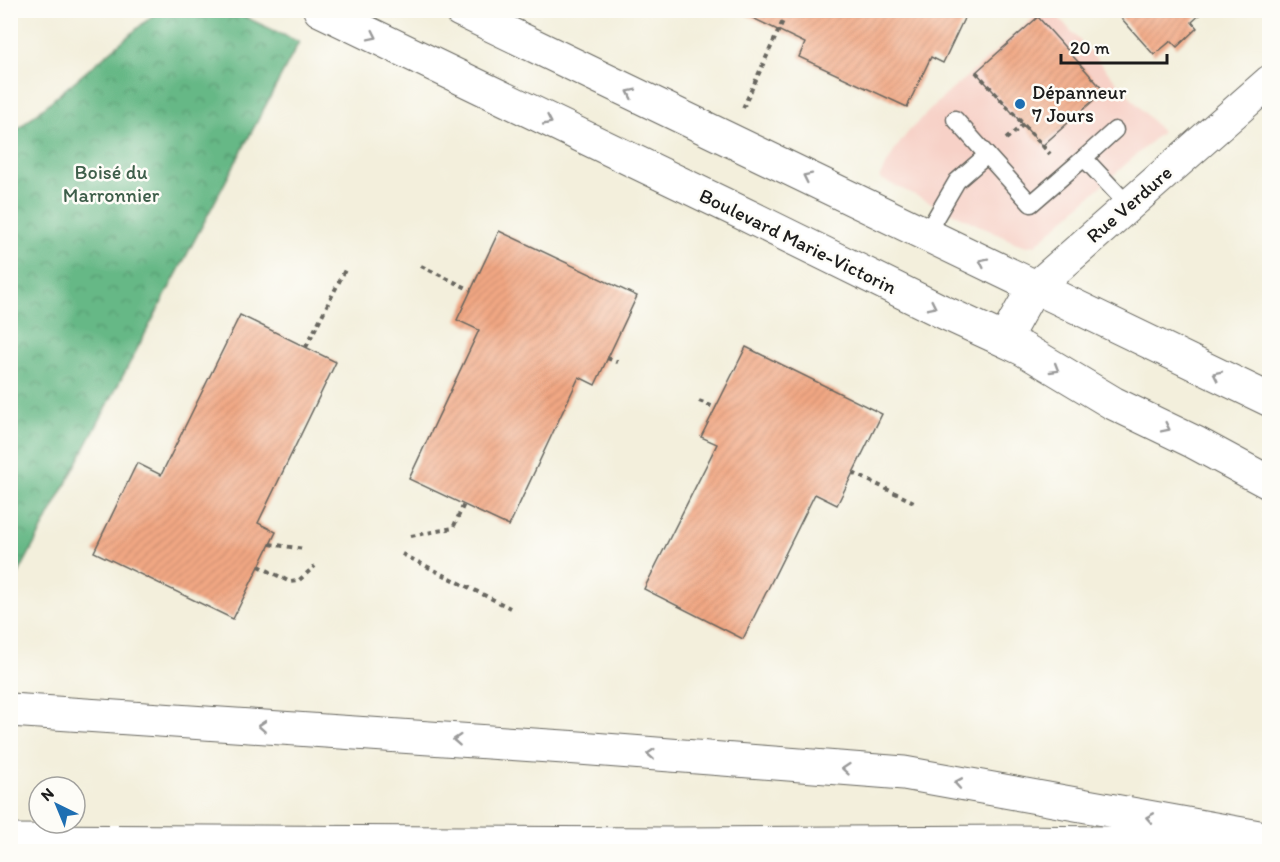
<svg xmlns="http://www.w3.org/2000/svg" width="1280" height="862" viewBox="0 0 1280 862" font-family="Itim,sans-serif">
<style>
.built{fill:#f7d1c7}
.forest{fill:url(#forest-crowns);stroke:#416a51;stroke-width:1.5}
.building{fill:url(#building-hatch)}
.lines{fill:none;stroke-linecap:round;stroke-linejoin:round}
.service-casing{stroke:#67665f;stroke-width:19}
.minor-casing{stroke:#67665f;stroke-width:34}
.tertiary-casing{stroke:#67665f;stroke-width:35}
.motorway-casing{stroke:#67665f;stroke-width:35}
.path{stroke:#67665f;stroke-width:4;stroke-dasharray:4.5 4.5;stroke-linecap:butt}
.service{stroke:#fff;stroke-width:16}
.minor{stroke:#fff;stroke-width:32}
.tertiary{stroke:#fff;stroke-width:33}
.motorway{stroke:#fff;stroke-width:33}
.oneway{stroke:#999}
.poi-dot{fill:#1f6fb2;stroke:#fdfcf7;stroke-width:2}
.labels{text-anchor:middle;stroke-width:5;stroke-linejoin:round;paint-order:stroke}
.poi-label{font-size:20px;fill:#1c1c1c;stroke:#fdfcf7;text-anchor:start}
.park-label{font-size:20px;fill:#3e5e4a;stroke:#fdfcf7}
.street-label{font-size:20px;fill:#1c1c1c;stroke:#fdfcf7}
</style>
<defs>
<pattern id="forest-crowns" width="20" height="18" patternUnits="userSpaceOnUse" patternTransform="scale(1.5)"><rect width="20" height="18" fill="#66b886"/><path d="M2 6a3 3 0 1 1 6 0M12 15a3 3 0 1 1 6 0" fill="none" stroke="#53956d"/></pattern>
<pattern id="building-hatch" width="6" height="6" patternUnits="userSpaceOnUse" patternTransform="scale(1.5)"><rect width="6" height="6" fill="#f1a783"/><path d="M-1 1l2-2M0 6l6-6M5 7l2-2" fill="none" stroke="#ce8f71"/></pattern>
</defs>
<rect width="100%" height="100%" fill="#fdfcf7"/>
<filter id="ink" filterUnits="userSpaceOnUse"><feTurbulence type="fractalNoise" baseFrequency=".0167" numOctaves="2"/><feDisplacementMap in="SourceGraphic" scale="12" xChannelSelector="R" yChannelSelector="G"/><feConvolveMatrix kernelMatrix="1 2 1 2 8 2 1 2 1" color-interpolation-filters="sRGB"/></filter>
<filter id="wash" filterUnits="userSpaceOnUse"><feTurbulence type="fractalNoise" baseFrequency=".008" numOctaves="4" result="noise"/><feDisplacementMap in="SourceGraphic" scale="24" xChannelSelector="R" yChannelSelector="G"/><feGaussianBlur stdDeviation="1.35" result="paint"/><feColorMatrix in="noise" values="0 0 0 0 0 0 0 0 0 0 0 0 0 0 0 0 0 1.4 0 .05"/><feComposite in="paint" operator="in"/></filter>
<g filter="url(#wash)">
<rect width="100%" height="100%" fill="#f3efdc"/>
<polygon class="built" points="1041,11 1053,11 1162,132 1035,245 1027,246 1014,242 879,178 896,148 909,131 938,102"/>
<polygon class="forest" points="158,11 232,11 299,42 11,588 11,135"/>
<g id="blocks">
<g class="building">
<polygon points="736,10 968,10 943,63 931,57 907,107 799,57 805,43"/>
<polygon points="1114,10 1205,10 1192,22 1197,28 1177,47 1171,41 1154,55"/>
<polygon points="1038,17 1104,91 1042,146 976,72"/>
<polygon points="499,231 637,296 595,385 579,377 509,526 409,479 479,330 457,320"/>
<polygon points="240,315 336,362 258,523 276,532 233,619 94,552 137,463 161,475"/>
<polygon points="746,347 882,414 837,505 815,494 743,639 644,589 717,444 701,437"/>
</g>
</g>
</g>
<g filter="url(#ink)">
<use href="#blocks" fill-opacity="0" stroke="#67665f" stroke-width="1.5"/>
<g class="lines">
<defs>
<g id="service">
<polyline points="955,119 987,155"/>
<polyline points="1084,158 1115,130"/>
<polyline points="926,234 957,181 987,155 1031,204 1084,158 1128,205"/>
</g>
<polyline id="minor" points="1004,340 1027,299 1036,287 1270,81"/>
<g id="tertiary">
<polyline points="320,10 740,212 939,310 1004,340 1023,349 1113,403 1194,442 1270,483"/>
<polyline points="460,10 1270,400"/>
</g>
<g id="motorway">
<polyline points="10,710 579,748 904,773 1270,839"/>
<polyline points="10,841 676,844 1014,842 1205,844"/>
</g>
</defs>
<use href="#service" class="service-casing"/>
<use href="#minor" class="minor-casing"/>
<use href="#tertiary" class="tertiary-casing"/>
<use href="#motorway" class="motorway-casing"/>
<g class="path">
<polyline points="833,10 834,11"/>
<polyline points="976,72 1050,154"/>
<polyline points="743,108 788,10"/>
<polyline points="1006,139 1023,125"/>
<polyline points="421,266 471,290"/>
<polyline points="306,347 346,268"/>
<polyline points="607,358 618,362"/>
<polyline points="699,401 716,408"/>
<polyline points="853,473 918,504"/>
<polyline points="411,536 453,528 464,504"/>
<polyline points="270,544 304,549"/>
<polyline points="402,554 510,608"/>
<polyline points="259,566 290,582 298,581 315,566"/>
</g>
<use href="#service" class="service"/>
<use href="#minor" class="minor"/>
<use href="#tertiary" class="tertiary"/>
<use href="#motorway" class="motorway"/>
</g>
<defs><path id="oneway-chevron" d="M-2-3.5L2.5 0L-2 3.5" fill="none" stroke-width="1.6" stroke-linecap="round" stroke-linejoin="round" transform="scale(1.5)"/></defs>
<g class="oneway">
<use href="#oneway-chevron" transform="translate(373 36) rotate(26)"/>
<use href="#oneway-chevron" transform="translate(631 93) rotate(-154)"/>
<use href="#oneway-chevron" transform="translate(548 121) rotate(25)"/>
<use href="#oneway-chevron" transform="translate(807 177) rotate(-154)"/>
<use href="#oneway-chevron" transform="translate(983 262) rotate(-154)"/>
<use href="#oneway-chevron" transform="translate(932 306) rotate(26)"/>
<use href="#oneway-chevron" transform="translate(1055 369) rotate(31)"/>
<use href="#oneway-chevron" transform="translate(1217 375) rotate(-154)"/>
<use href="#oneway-chevron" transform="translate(1166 428) rotate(26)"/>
<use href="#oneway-chevron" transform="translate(262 726) rotate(-176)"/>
<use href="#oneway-chevron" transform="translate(457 740) rotate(-176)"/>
<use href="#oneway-chevron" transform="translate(651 754) rotate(-176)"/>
<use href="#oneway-chevron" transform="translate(846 769) rotate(-175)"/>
<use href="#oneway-chevron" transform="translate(958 783) rotate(-170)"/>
<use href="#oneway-chevron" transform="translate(1150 818) rotate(-170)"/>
</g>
</g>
<circle class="poi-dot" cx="1020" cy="104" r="6"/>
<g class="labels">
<g class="poi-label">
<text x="1032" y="99">Dépanneur<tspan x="1032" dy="23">7 Jours</tspan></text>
</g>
<g class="park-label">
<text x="111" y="179">Boisé du<tspan x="111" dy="23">Marronnier</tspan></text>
</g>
<g class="street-label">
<text transform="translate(1129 204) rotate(-41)" y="7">Rue Verdure</text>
<text transform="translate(798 241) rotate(26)" y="7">Boulevard Marie-Victorin</text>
</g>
</g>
<rect width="1280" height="862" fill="none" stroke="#fdfcf7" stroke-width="36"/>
<g transform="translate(57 805) rotate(317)"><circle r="28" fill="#fdfcf7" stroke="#a3a29f" stroke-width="1.5"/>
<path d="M0-4.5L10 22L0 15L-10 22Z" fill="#1f6fb2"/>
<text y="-9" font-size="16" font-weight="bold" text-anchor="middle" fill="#1c1c1c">N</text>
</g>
<path d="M1061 54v9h106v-9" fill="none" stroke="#1c1c1c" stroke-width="3"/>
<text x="1070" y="54" font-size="18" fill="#1c1c1c" stroke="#fdfcf7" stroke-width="4.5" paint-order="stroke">20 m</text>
</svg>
